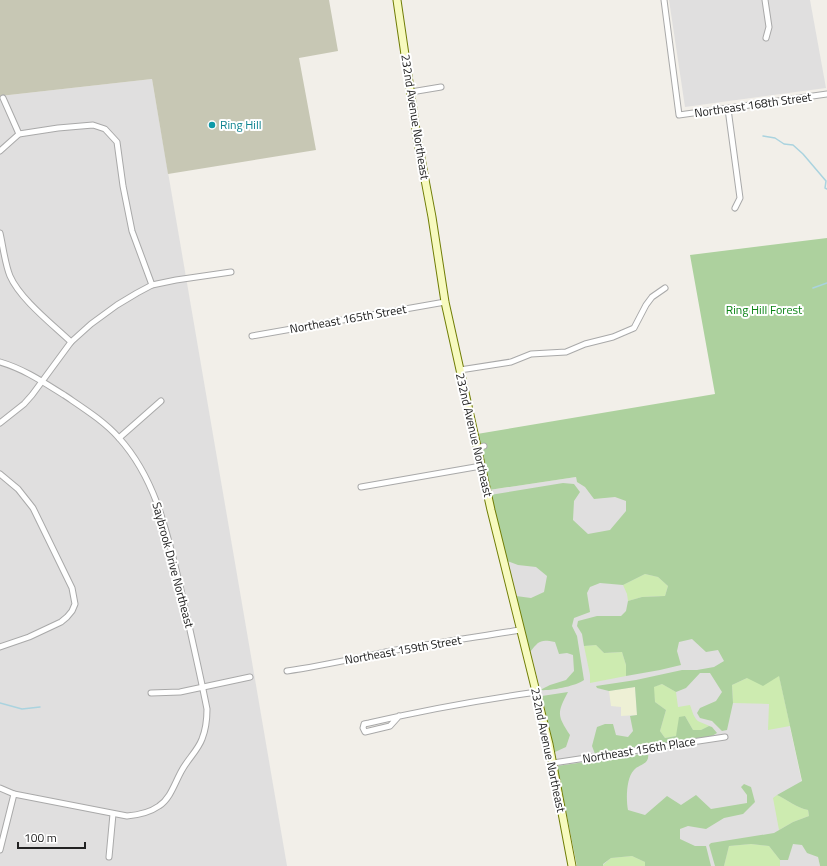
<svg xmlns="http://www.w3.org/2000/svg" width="827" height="866" viewBox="0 0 827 866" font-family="'Titillium Web',sans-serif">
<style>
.residential{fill:#e0dfdf}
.construction{fill:#c7c7b4}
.farmland{fill:#eef0d5}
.grass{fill:#cdebb0}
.forest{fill:#add19e}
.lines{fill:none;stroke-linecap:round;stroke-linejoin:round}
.stream{stroke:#aad3df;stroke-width:1.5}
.street-casing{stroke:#a9a9a9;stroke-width:7}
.secondary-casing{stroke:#707d05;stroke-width:9}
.street{stroke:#fff;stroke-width:5}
.secondary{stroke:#f7fabf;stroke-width:7}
.culture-dot{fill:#0f9aa8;stroke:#fff;stroke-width:1.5}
.labels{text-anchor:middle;stroke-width:4;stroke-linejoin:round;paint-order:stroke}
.street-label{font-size:12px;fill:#222;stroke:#fff}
.culture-label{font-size:12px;fill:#0d838f;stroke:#fff;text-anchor:start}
.park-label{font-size:12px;fill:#0c8416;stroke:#fff}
</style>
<rect width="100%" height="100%" fill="#f2efe9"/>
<g class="residential">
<polygon points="669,0 810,0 826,88 685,107"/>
<polygon points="152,79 287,866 0,866 0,96"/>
<polygon points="731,454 820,866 577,866 555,752 542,696 489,490 576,477 577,481"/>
</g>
<polygon class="construction" points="0,0 329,0 338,51 299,58 316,150 168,174 152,79 0,96"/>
<polygon class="farmland" points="635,687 637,715 621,716 621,707 611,706 609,691"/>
<g class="grass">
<polygon points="645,574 658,577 668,586 665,596 642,597 628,601 627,594 623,585"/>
<polygon points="596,645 604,653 622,652 626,665 626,676 590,683 590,675 584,646"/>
<polygon points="779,675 790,726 768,730 769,704 733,703 732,685 747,678"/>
<path d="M662,684L676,692L678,707L690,705C692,710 694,720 700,722C704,724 708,725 712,727L709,726L701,730H693L685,716L676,736L665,738L660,731L666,710L655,702L653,687Z"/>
<path d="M777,795C788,800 797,808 808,810L809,816L793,822L779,830L773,798Z"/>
<polygon points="751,844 769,846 780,860 780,866 724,866 729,846"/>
<polygon points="632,856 645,862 645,866 603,866 603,865 611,858"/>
</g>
<g class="forest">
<path d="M827,238V866H820L818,857L807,853L802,845L793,844L788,860H780L769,846L751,844L729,846L724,866H715L709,845L711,843L774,833L793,822L809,816L808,810C797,808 788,800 777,795L802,781L779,676L763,686L747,678L732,685L733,703L727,730L722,731L712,721L700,718L697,713L700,708L716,701L722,692L710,673H700L686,688L676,692L662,684L654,687L655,702L666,710L660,731L665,738L676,736L679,717L685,716L693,730H701L709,726L712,727L717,733L712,736L595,754L592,746L597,727L605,724H613L616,735L628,737L633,731L630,716L637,715L635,687L609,691L597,688L596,686L636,680L682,670H697L714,667L724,661L718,650L706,652L692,639L679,642L677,651L681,665L660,670L626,676V665L622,652L604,653L596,645L584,646L582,634L577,626L578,621L597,616H621L626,611L628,601L642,597L665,596L668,586L658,577L645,574L623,585L600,583L590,587L587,593L590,612L574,618L572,626L577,636L584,680C576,686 551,691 540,690L550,685L566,680L574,671L573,655L567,653L559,654L555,642C540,639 539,641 530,652L516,596L531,598L544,592L547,576L536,567L518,565L507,561L490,495L563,483L574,484L580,492L574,501L573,520L588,534L610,530L626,511V501L615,497L594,499L585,487L577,482L576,477L489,490L477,434L715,394L690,255Z"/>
<path d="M568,692C557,713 557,715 570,735L566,747L555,752L542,696Z"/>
<path d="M648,753C650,765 639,764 634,770C626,778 626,800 628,810L645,815L667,796L681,805L696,795L711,809L747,803V795L741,787L744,784L751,787L755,802L743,814L724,818L706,829L688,826L680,829V839L695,846H706L711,866H645V862L632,856L611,858L603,864V866H577L557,766Z"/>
</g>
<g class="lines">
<g class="stream">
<polyline points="763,136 775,138 784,144 793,145 803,154 826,181 825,188 827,189"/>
<polyline points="813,288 827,283"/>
<polyline points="0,703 22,709 40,707"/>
</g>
<defs>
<g id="street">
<polyline points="664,0 679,115 827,94"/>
<polyline points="765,0 769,27 766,38"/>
<polyline points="411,92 441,87"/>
<polyline points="3,98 19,134"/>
<polyline points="728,109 740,198 735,208"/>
<polyline points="0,151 19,134 58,128 93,125 105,129 117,142 123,186 132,231 152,285"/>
<path d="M0,233C3,246 5,264 10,276C20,299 52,324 71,342"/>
<polyline points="252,336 445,302"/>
<path d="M0,362C24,369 43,382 64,395C83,408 104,421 119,438C157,480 168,537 181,590C190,630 199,669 207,709C207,719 206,729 202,739C198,750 188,759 182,770C175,782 171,798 159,806C149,813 139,815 127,816L14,794"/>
<polyline points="460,370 511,362 531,354 566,352 585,344 613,337 634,328 646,305 652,297 665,288"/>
<polyline points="0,423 24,404 32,395 71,342 91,324 117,305 137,293 152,285 176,280 231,272"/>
<polyline points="119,438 161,401"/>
<polyline points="477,448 484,446"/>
<polyline points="0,474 18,489 33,508 72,588 75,604 72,611 67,617 61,622 29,637 0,647"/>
<polyline points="361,487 481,466"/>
<path d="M287,671C322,666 356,658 391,651C434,643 477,637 520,630"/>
<polyline points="151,693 180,692 250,677"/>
<path d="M399,716L390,726L365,732L363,728L364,724L369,723C424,710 480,700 537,692"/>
<polyline points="553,763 725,737"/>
<polyline points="0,788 14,794 0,850"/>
<polyline points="109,857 113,814"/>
</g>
<polyline id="secondary" points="397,0 417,137 432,217 445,302 491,510 549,744 572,866"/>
</defs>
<use href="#street" class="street-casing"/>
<use href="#secondary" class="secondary-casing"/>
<use href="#street" class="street"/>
<use href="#secondary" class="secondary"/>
</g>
<circle class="culture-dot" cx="212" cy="125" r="4"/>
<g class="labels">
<g class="street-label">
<text transform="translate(753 105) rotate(-8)" y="4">Northeast 168th Street</text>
<text transform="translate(415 117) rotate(81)" y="4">232nd Avenue Northeast</text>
<text transform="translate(348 319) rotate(-10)" y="4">Northeast 165th Street</text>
<text transform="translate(474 435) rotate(77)" y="4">232nd Avenue Northeast</text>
<text transform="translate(173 565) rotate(75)" y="4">Saybrook Drive Northeast</text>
<text transform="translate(403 650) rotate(-10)" y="4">Northeast 159th Street</text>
<text transform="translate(548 750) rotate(78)" y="4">232nd Avenue Northeast</text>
<text transform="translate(639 750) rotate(-9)" y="4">Northeast 156th Place</text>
</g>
<g class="culture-label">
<text x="220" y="129">Ring Hill</text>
</g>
<g class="park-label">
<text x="764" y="314">Ring Hill Forest</text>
</g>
</g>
<path d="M18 842v6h67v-6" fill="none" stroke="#222222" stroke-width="2"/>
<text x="24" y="842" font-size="12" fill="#222222" stroke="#ffffff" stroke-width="3" paint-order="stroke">100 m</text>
</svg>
